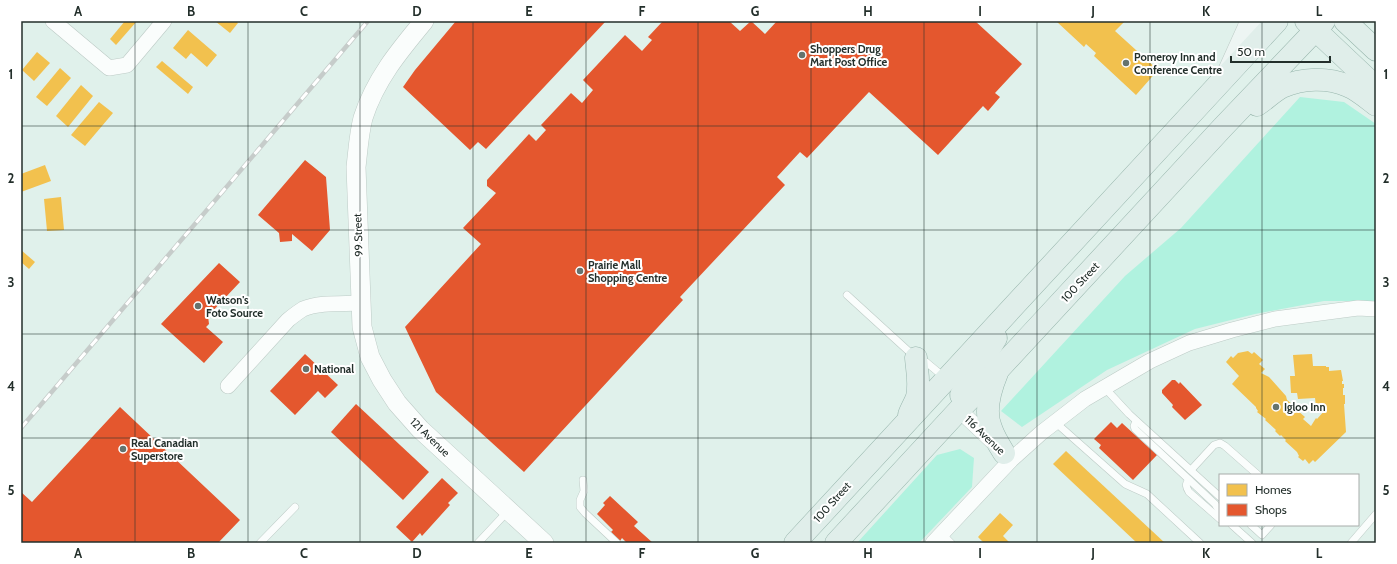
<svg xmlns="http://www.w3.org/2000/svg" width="1397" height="564" viewBox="0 0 1397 564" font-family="Cabin,sans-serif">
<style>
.green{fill:#b0f2df}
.homes{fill:#f2c14e}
.shops{fill:#e4572e}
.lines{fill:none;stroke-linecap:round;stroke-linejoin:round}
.service-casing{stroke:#bdcbc6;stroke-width:8}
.minor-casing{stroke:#bdcbc6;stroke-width:16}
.tertiary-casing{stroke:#bdcbc6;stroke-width:20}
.secondary-casing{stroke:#bdcbc6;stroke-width:22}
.primary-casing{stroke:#98b6ad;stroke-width:23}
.service{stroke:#fafdfc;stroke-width:7}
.minor{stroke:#fafdfc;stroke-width:15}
.tertiary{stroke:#fafdfc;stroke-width:19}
.secondary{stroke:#edf5f3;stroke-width:21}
.primary{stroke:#e0eeea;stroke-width:22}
.rail-casing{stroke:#c6ccca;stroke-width:4.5}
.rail{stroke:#fff;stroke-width:3;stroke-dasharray:9;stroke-linecap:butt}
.grid{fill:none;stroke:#232f2b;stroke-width:1;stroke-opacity:0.55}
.poi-dot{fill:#65736e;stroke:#fff;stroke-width:1.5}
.labels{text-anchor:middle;stroke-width:4;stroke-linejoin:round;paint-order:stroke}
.poi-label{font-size:11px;font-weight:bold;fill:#232f2b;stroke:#fff;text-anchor:start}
.street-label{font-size:11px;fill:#232f2b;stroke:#fff}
.neatline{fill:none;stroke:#232f2b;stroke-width:1.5}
.grid-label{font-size:13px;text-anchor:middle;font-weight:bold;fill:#232f2b}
</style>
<rect width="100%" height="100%" fill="#e0f1eb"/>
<g class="green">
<polygon points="1300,97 1344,102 1376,124 1376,301 1324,301 1255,314 1195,329 1107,370 1022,427 1001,411 1125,276 1181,228"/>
<polygon points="960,449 974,458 972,487 919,543 857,543 937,455"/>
</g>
<g class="homes">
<polygon points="125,21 137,21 116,45 110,39"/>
<polygon points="215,21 236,21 238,23 230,33"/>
<polygon points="1056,21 1125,21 1115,31 1158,70 1136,95 1094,56 1096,53 1086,44 1084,47"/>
<polygon points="188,30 217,55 207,67 191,53 186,59 173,48"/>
<polygon points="37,52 50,63 34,81 22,70"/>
<polygon points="162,61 193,87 188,94 156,67"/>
<polygon points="60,68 71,78 47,106 36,97"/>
<polygon points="81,85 93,96 68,127 56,116"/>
<polygon points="99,102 113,113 85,146 71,135"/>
<polygon points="45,165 51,181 21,192 21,174"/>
<polygon points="61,197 64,230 47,231 44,199"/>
<polygon points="21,250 35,262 29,269 21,262"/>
<polygon points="1248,351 1252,354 1254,352 1263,360 1259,364 1265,369 1261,373 1269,377 1286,396 1287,400 1298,409 1297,410 1305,417 1303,419 1311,426 1316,418 1317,419 1325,410 1324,406 1316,407 1315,398 1298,399 1297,393 1291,393 1290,376 1295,376 1293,355 1312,354 1313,366 1326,366 1326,367 1329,367 1329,371 1341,370 1343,381 1342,381 1342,384 1344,384 1344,388 1343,388 1343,395 1345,395 1345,404 1344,404 1346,432 1315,462 1313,460 1309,464 1305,459 1303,461 1298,457 1299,456 1297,452 1285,441 1286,440 1281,435 1280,436 1275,431 1276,430 1265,420 1266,419 1257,412 1258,411 1256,408 1256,407 1232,384 1239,376 1226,362 1231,356 1233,358 1238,353"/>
<polygon points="1066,451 1165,543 1137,543 1053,464"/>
<polygon points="1000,513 1013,525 1003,536 1010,543 984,543 978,537"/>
</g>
<g class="shops">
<polygon points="456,21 606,21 486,149 478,142 470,150 403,87 415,70"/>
<polygon points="663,21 729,21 740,31 751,21 765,34 777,21 975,21 1022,64 995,93 1000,97 988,111 983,106 938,155 869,92 807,158 800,152 777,177 785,185 680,297 683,300 524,472 436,392 405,327 481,244 463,228 496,193 487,186 487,180 529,134 536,141 546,130 541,125 571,93 582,103 593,90 583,80 625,35 642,51 652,40 648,37"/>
<polygon points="305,160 326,177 330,230 312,251 292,234 292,241 280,242 279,233 258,215"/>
<polygon points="219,263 240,282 208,316 209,324 206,327 223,342 204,363 161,324"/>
<polygon points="305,354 338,385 325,398 318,391 295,415 270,391"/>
<polygon points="1172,380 1175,380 1179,384 1180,382 1202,405 1185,420 1172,407 1173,405 1162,393 1162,390"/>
<polygon points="356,404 429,472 403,500 331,432"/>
<polygon points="120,407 240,520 218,543 21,543 21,492 32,502"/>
<polygon points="1111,422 1117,428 1122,423 1157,455 1133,480 1099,448 1101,445 1094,439"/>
<polygon points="442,478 458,493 448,503 450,505 422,536 420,533 412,542 396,527"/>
<polygon points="610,496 638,522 634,526 653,543 627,543 622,538 620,541 611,532 613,530 597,514 605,505 603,503"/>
</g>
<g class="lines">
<defs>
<g id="service">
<polyline points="847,295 916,358 926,362 944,377"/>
<polyline points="1104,387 1129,414 1220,497"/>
<polyline points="1136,421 1134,426 1135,429 1215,504 1220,512"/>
<polyline points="1055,422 1125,484 1147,494 1200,543"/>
<polyline points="1191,470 1214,445 1220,443 1225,446 1258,475"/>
<polyline points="583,480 584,491 580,500 580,507 585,513 617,543"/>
<path d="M1189,480C1185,484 1186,487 1189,492L1220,519"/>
<polyline points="1232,525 1252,543"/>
<polyline points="1251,525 1262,535 1271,525"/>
<polyline points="942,534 951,543"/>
<polyline points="260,543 295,507"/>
<polyline points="478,543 508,511"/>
<polyline points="1351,543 1376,514"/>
</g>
<g id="minor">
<polyline points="53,21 109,68 127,65 164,21"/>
<path d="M228,386L288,320C293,316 298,312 303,309C320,302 342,304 360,303"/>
<polyline points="959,410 995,444"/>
<polyline points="933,543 1011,460 1041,433 1085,399 1150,361 1189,343 1232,330 1275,319 1358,308 1376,309"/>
</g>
<path id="tertiary" d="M424,21C399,51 375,80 363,118C359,133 358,150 356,167L362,327L370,357L382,380L397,403L420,429L544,543"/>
<polyline id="secondary" points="1229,70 1248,28 1250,21"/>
<g id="primary">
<polyline points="1306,21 1376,87"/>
<polyline points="1345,21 1376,50"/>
<path d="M1257,105C1266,99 1273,92 1282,87C1302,78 1328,77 1348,86C1358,90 1367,98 1376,105"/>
<path d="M997,373C990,390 984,411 991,428C994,437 999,445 1004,453"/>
<polyline points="961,395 996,338"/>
<path d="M909,415C911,409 915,403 917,397C920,384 917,370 916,358"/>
<polyline points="795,543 1277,21"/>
<polyline points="836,543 959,410 998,370 1223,127 1324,21"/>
</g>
</defs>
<use href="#service" class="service-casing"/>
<use href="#minor" class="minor-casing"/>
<use href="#tertiary" class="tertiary-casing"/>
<use href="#secondary" class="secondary-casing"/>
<use href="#primary" class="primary-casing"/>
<use href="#service" class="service"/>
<use href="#minor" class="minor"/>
<use href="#tertiary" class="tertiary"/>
<use href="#secondary" class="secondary"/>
<use href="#primary" class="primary"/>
<defs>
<polyline id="rail" points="21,428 368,21"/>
</defs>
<use href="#rail" class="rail-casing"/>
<use href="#rail" class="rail"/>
</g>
<path class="grid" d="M135,21V543M248,21V543M360,21V543M473,21V543M586,21V543M698,21V543M811,21V543M924,21V543M1037,21V543M1150,21V543M1262,21V475M21,126H1376M21,230H1376M21,334H1376M21,438H1376M1262,525V543"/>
<g class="poi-dot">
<circle cx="802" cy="55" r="4"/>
<circle cx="1126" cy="63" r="4"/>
<circle cx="580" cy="271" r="4"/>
<circle cx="198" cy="306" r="4"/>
<circle cx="306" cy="369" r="4"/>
<circle cx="1276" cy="407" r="4"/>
<circle cx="123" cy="449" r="4"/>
</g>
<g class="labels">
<g class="poi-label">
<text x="810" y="53">Shoppers Drug<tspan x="810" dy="13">Mart Post Office</tspan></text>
<text x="1134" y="61">Pomeroy Inn and<tspan x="1134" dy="13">Conference Centre</tspan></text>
<text x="588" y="269">Prairie Mall<tspan x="588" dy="13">Shopping Centre</tspan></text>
<text x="206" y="304">Watson's<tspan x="206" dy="13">Foto Source</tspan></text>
<text x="314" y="373">National</text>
<text x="1284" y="411">Igloo Inn</text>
<text x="131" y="447">Real Canadian<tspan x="131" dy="13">Superstore</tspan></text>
</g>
<g class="street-label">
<text transform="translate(358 235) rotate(-92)" y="4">99 Street</text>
<text transform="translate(1080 282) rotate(-47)" y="4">100 Street</text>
<text transform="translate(985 435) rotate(44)" y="4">116 Avenue</text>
<text transform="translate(430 437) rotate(44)" y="4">121 Avenue</text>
<text transform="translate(832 502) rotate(-48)" y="4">100 Street</text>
</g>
</g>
<rect width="1397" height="564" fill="none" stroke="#ffffff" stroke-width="44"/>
<rect x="1219" y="474" width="140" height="52" fill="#ffffff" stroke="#a7acaa"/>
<rect x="1227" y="484" width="20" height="12" fill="#f2c14e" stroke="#a7acaa"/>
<text x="1255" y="494" font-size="12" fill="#232f2b">Homes</text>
<rect x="1227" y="504" width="20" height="12" fill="#e4572e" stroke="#a7acaa"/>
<text x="1255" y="514" font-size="12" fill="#232f2b">Shops</text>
<path d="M1231 56v6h99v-6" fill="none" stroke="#232f2b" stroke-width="2"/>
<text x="1237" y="56" font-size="12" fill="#232f2b" stroke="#ffffff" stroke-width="3" paint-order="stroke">50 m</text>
<rect x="22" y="22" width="1353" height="520" class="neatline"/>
<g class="grid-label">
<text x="78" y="16">A</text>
<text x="191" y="16">B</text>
<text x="304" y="16">C</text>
<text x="417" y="16">D</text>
<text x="529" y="16">E</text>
<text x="642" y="16">F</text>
<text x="755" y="16">G</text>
<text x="868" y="16">H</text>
<text x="980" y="16">I</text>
<text x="1093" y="16">J</text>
<text x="1206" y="16">K</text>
<text x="1319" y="16">L</text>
<text x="11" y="79">1</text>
<text x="1386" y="79">1</text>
<text x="11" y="183">2</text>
<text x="1386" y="183">2</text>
<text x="11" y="287">3</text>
<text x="1386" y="287">3</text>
<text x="11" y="391">4</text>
<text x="1386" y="391">4</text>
<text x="11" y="495">5</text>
<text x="1386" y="495">5</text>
<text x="78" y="558">A</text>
<text x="191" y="558">B</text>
<text x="304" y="558">C</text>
<text x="417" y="558">D</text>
<text x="529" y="558">E</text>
<text x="642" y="558">F</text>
<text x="755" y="558">G</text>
<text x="868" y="558">H</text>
<text x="980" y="558">I</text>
<text x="1093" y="558">J</text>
<text x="1206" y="558">K</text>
<text x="1319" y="558">L</text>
</g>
</svg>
